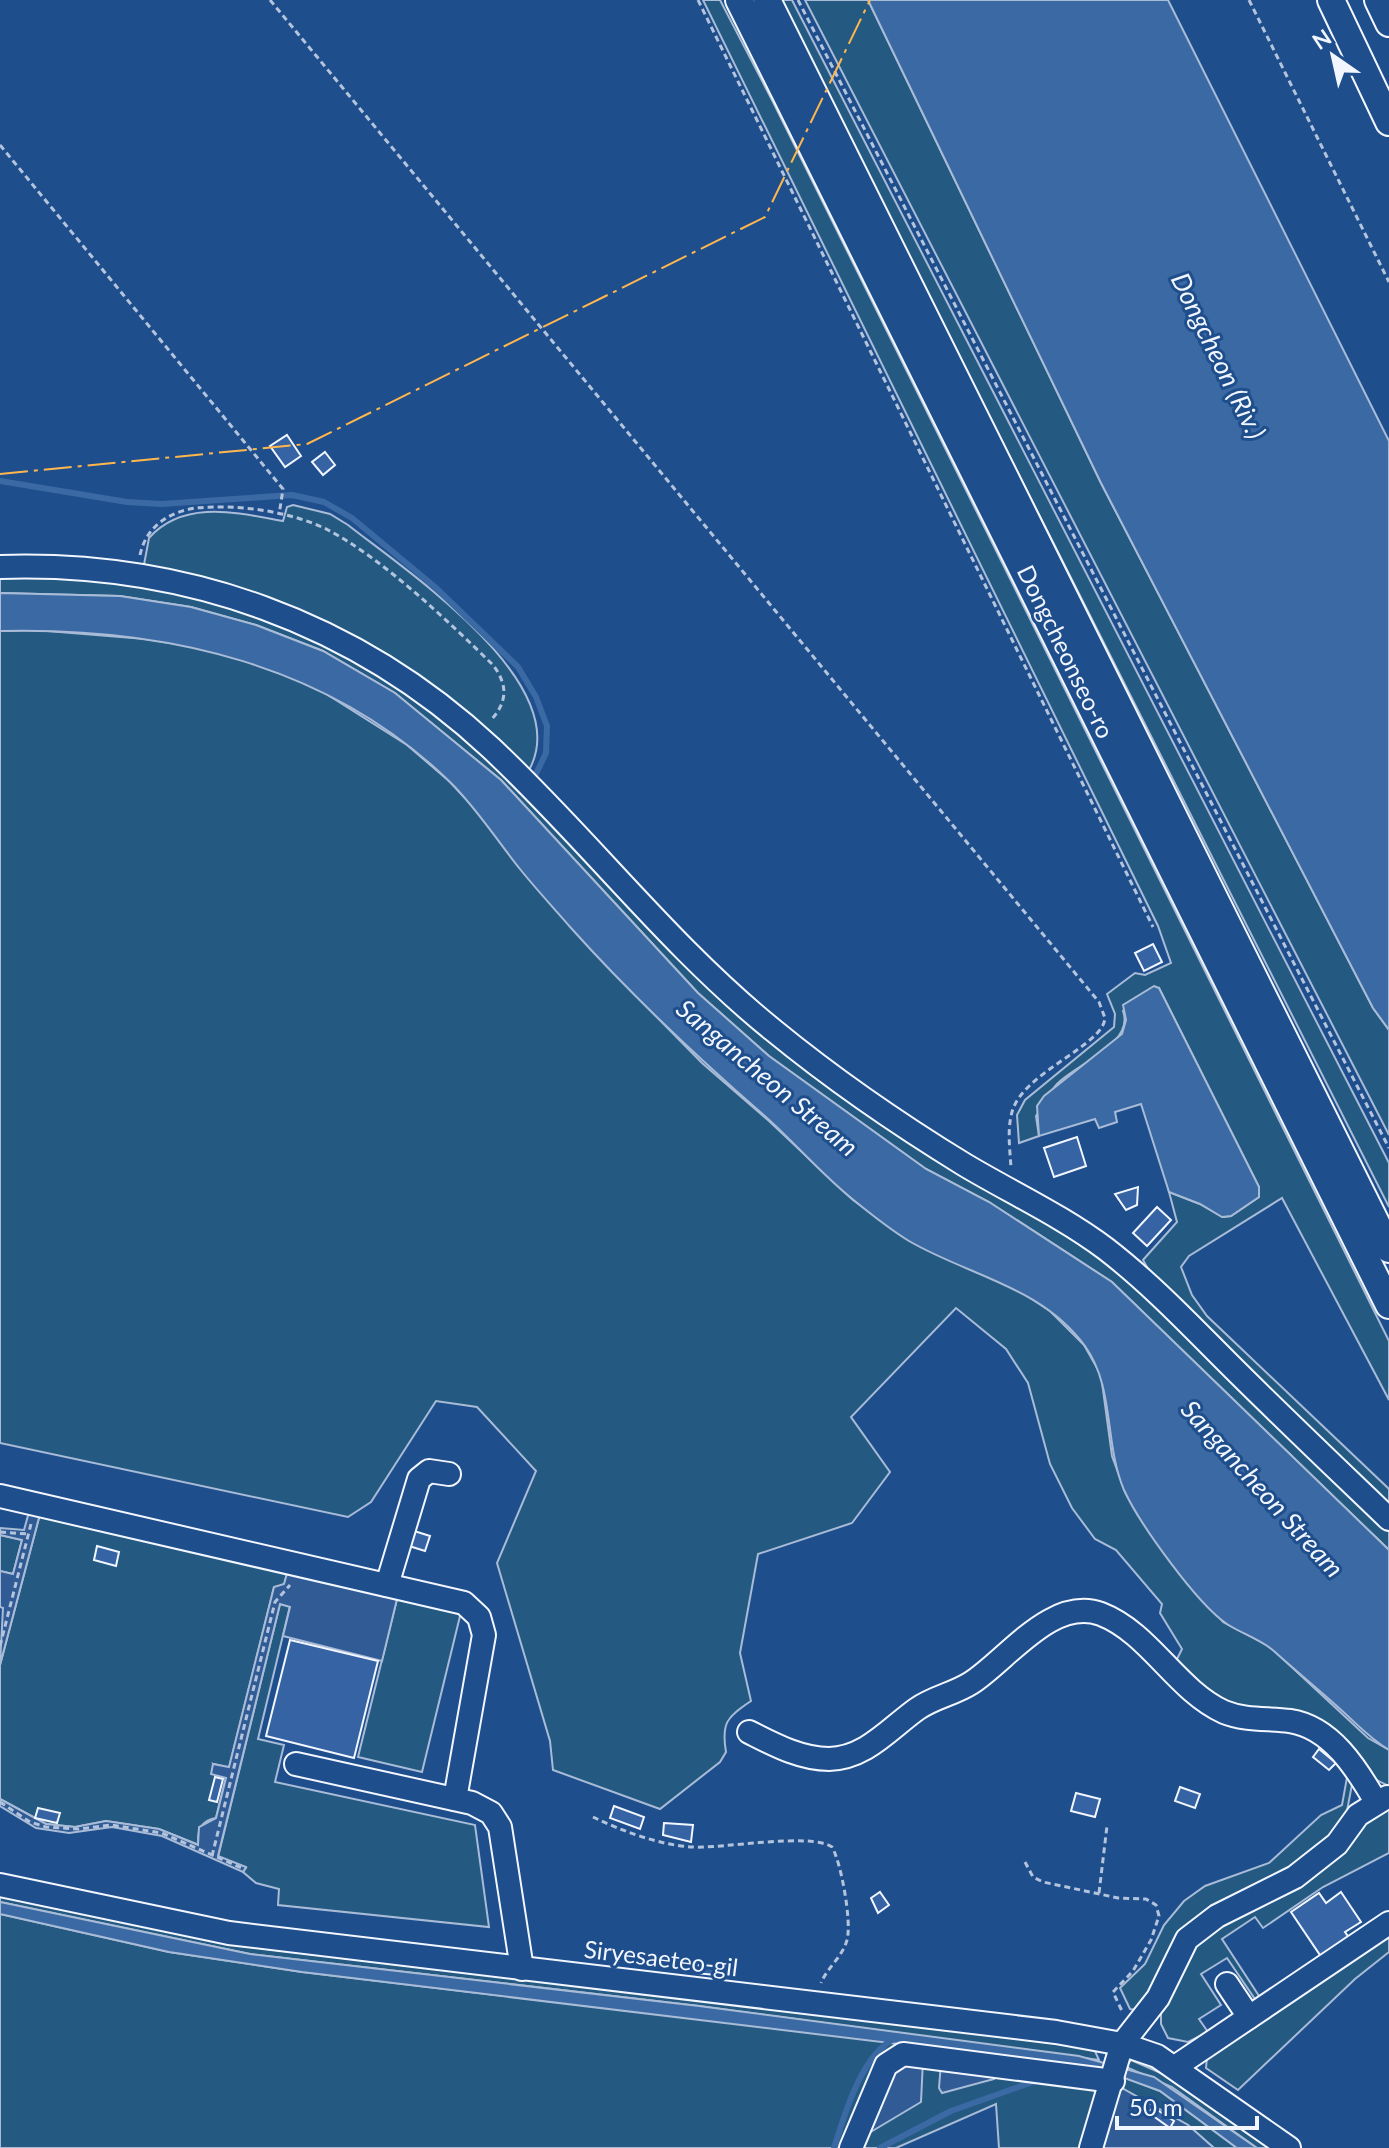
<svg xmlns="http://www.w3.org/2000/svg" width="1389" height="2148" viewBox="0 0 1389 2148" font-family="Lato,sans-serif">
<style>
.green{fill:#245a82;stroke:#a8bbd7;stroke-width:2}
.parking{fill:#305b95;stroke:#a8bbd7;stroke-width:2}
.water{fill:#3b69a3;stroke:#a8bbd7;stroke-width:2}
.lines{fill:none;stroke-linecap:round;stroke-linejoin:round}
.stream{stroke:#3b69a3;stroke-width:6}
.building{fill:#3563a3;stroke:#f2f6ff;stroke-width:2}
.minor-casing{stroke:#f2f6ff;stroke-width:26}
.major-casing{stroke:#f2f6ff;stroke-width:30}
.path{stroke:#b3c4dc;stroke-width:3;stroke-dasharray:6 4;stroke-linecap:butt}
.minor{stroke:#1f4e8c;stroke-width:22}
.major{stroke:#1f4e8c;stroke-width:26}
.power{stroke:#ffb74d;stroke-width:2;stroke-dasharray:28 6 4 6;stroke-linecap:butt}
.labels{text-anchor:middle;stroke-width:6;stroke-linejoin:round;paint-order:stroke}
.street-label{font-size:24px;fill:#f2f6ff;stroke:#1f4e8c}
.water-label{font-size:26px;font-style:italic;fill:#f2f6ff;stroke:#1f4e8c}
</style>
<rect width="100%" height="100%" fill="#1f4e8c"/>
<g class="green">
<path d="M703,0H720L773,102L1389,1341V1400L1282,1198L1189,1256L1181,1267L1192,1295L1207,1316L1389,1489V1511L1155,1281L1143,1260L1177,1222L1169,1192L1200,1204L1223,1217L1231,1216L1259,1197V1187L1159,988L1123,1011C1135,1044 1076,1064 1057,1084C1049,1093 1043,1106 1036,1116L1039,1136L1019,1143L1017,1115L1025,1100L1114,1027L1115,1014L1107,994L1135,973L1145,975L1171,963L1158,926Z"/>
<polygon points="779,0 792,0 1389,1163 1389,1207"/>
<polygon points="805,0 868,0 1101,483 1373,1008 1389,1030 1389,1135"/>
<path d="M293,505L330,514L348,525C405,570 577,684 529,770L420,682L143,570L149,538C184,499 238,513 283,521L287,507Z"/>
<polygon points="0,572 132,579 299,626 462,727 710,981 1110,1261 1389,1524 1389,1550 1112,1282 989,1202 926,1169 769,1056 698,993 501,780 395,693 323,651 256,625 191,607 120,596 0,593"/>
<path d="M35,630L145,639L214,650L312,685L407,745L449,781L482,816L517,865L641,1001L702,1063L769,1121L853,1200L910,1241L1009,1284L1050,1311L1084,1345L1101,1375L1112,1456L1126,1494L1223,1622L1269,1646L1368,1738L1389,1750V1786L1366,1775L1345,1748L1243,1712L1187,1680L1176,1661L1182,1649L1160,1613L1162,1604L1116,1550L1095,1539L1072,1508L1050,1464L1028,1383L1006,1349L956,1308L851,1417L890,1472L852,1523L758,1554L740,1653L751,1701C727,1717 721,1723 726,1752L720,1762L660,1809L553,1770L550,1741L497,1563L536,1471L477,1407L436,1401L371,1502L348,1517L0,1443V631Z"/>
<path d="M40,1514L288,1570L284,1585L274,1587L229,1768L214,1764L226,1777L216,1818C201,1820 196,1832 199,1845L159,1829L106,1821L75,1827L46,1824L0,1799V1665Z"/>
<polygon points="0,1535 22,1540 13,1574 0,1571"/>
<polygon points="398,1595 461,1612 422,1772 358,1757"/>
<polygon points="280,1604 290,1606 258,1739 284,1745 275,1782 475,1825 489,1927 278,1905 279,1889 256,1883 243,1872 246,1868 218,1857"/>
<polygon points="1348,1772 1354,1774 1346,1816 1329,1846 1228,1905 1154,1997 1136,2010 1130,2009 1120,1988 1145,1964 1164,1925 1184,1901 1205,1886 1269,1863 1321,1815 1342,1805"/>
<polygon points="1389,1805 1389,1853 1323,1887 1263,1928 1255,1917 1222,1939 1261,1999 1257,2002 1227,1958 1201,1974 1221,2005 1199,2019 1208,2032 1188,2042 1168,2038 1161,2024 1161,2005 1183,1951"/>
<polygon points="0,1895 250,1947 1050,2042 1094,2049 1099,2060 699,2006 250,1954 0,1902"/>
<polygon points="0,1914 169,1952 302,1972 1052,2061 1048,2066 922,2051 846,2148 0,2148"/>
<polygon points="1389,1934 1389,1952 1355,1979 1238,2090 1206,2068 1207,2057"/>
<polygon points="923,2060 979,2082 994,2079 997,2069 1100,2083 1084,2148 999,2148 996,2104 896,2148 856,2148 865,2135 881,2124"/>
<polygon points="1131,2060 1170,2077 1271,2148 1257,2148 1172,2087 1126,2067"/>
<polygon points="1123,2076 1160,2091 1237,2148 1214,2148 1188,2125 1120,2087"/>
</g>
<g class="parking">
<polygon points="29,1512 40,1514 0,1665 3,1608 0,1607 0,1571 13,1574 22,1540 0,1535 0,1528 24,1530"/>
<polygon points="288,1570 398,1595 382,1661 283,1636 290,1607 280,1604 218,1856 246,1867 243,1872 162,1836 112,1827 69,1833 36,1828 0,1806 0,1799 46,1824 75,1827 106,1821 159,1829 198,1845 199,1827 216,1818 226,1778 211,1774 213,1764 229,1767 274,1587 284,1584"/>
<polygon points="923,2060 921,2102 864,2136 892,2065"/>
<polygon points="941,2062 997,2069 994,2079 942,2093 939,2088"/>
<polygon points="1120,2087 1188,2125 1214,2148 1098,2148"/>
</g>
<g class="water">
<polygon points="868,0 1168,0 1389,441 1389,1030 1373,1008 1101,483"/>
<path d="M0,593L120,596L191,607L256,625L323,651L395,693L501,780L698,993L769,1056L926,1169L989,1202L1112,1282L1389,1550V1750C1369,1738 1356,1723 1339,1708C1318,1689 1296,1671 1275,1652C1261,1639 1242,1634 1227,1624C1197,1604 1139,1523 1124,1490C1104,1443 1115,1388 1085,1346C1041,1286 969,1276 909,1241C891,1230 872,1215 856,1202C824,1177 797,1145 767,1118C698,1058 632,996 571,928C553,907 533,886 516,864C494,836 476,808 451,783C330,664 165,627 0,631Z"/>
<polygon points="1154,986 1159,988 1259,1187 1259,1197 1231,1216 1222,1217 1200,1204 1169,1192 1141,1104 1115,1112 1117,1122 1099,1128 1095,1119 1039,1136 1037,1106 1044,1096 1122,1034 1126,1020 1123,1005"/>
<polygon points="0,1902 250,1954 699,2006 1079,2056 1154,2077 1257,2148 1237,2148 1160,2091 1097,2068 302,1972 169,1952 0,1914"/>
</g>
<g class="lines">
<g class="stream">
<polyline points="0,481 127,502 162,504 292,495 324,502 352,518 435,587 518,667 536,697 547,726 546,753 534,778"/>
<path d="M834,2148C845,2113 861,2056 895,2038"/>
<polyline points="880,2148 951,2111 1041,2079"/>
</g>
</g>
<g class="building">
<polygon points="287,435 301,456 285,467 270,446"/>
<polygon points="325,452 335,465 323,475 312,462"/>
<polygon points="1153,944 1162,962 1144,971 1135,953"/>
<polygon points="1077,1137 1086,1166 1054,1177 1044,1148"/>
<polygon points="1138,1187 1137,1205 1126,1210 1115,1194"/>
<polygon points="1157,1207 1171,1220 1147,1246 1133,1233"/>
<polygon points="411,1530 430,1536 425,1551 406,1545"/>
<polygon points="97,1546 119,1552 116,1566 94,1560"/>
<polygon points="290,1640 378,1661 354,1758 266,1736"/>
<polygon points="1319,1749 1336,1763 1329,1770 1313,1757"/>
<polygon points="215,1777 223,1779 217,1802 209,1800"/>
<polygon points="1180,1787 1200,1794 1195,1808 1175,1801"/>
<polygon points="1076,1793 1100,1799 1095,1817 1071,1811"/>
<polygon points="614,1806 644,1817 640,1829 610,1818"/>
<polygon points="38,1808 60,1813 57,1823 35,1818"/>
<polygon points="664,1823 693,1825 691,1842 663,1835"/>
<polygon points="880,1892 889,1905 878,1913 871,1898"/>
<polygon points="1341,1892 1361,1922 1345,1932 1350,1939 1322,1958 1291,1912 1319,1893 1326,1903"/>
<polygon points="696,1965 716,1967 715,1975 696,1973"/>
<polygon points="1153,2107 1174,2121 1170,2128 1149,2113"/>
</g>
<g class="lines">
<defs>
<g id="minor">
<path d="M0,567C184,561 356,622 491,748C588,839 669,946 773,1030C834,1080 898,1124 965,1165C1012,1193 1062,1216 1106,1249C1150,1283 1188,1323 1227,1362C1280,1415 1335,1467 1389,1519"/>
<polyline points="0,1496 464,1603 479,1617 484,1635 455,1799"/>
<polyline points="387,1585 419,1479 429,1471 449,1474"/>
<path d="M749,1732C773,1744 800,1759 829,1759C866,1758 889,1729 917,1709C934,1697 954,1694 971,1683C1007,1660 1052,1596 1101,1614C1150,1633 1176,1690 1224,1712C1246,1721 1268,1718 1290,1721C1331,1727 1357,1769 1376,1802"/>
<polyline points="296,1764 472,1803 491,1813 500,1827 522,1969"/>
<polyline points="0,1885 229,1933 1056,2032 1122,2044 1157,2056 1289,2148"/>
<polyline points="1227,1984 1249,2017"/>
<polyline points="1175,2067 1389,1923"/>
<polyline points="851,2148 886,2065 903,2054 1113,2081"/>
<polyline points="1091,2148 1122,2044 1158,1998 1187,1939 1217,1916 1295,1877 1337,1844 1358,1815 1387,1797"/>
</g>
<g id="major">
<polyline points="739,0 1389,1305"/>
<polyline points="767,0 1389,1249"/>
<polyline points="1331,0 1389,122"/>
<polyline points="1378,0 1389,23"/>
</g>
</defs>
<use href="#minor" class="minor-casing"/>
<use href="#major" class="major-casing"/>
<g class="path">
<path d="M270,0L1099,1002L1105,1018C1103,1046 1023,1072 1012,1112C1007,1130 1010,1150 1011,1168"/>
<polyline points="698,0 1153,927"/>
<polyline points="798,0 1389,1148"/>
<polyline points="1249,0 1389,282"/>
<polyline points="0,145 283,489 279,515"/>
<path d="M140,555C146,527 168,512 196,508C236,504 291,511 328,530C382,558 449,622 493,665C508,685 508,702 490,721"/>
<polyline points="0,1532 28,1534"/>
<polyline points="0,1646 31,1524"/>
<polyline points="0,1802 30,1822 46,1827 79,1829 111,1825 162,1833 244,1869"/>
<path d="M593,1817C622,1831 659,1845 692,1847C722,1849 810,1832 832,1847C841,1862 852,1922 847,1940C843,1956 827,1968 821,1983"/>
<polyline points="212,1856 275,1602 290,1585"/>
<polyline points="1025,1862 1033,1877 1043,1882 1118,1898 1146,1899 1156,1905 1159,1916 1151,1940 1133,1971 1113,1992 1122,2011"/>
<polyline points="1099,1893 1107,1826"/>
</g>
<use href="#minor" class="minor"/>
<use href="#major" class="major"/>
<polyline class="power" points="0,474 307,444 765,217 870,0"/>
</g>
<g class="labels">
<g class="street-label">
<text transform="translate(1065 652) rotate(64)" y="8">Dongcheonseo-ro</text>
<text transform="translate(661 1959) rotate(7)" y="8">Siryesaeteo-gil</text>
</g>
<g class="water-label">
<text transform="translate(1218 356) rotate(64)" y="9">Dongcheon (Riv.)</text>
<text transform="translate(767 1078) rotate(40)" y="9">Sangancheon Stream</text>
<text transform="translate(1262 1489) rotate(48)" y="9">Sangancheon Stream</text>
</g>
</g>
<g transform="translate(1333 56) rotate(326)" stroke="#1f4e8c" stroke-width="6" paint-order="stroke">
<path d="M0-6L14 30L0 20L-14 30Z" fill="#f2f6ff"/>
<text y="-12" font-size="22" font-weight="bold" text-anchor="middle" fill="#f2f6ff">N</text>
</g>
<path d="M1117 2116v12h140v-12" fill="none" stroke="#f2f6ff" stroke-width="4"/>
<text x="1129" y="2116" font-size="24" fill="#f2f6ff" stroke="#1f4e8c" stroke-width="6" paint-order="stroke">50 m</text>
</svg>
